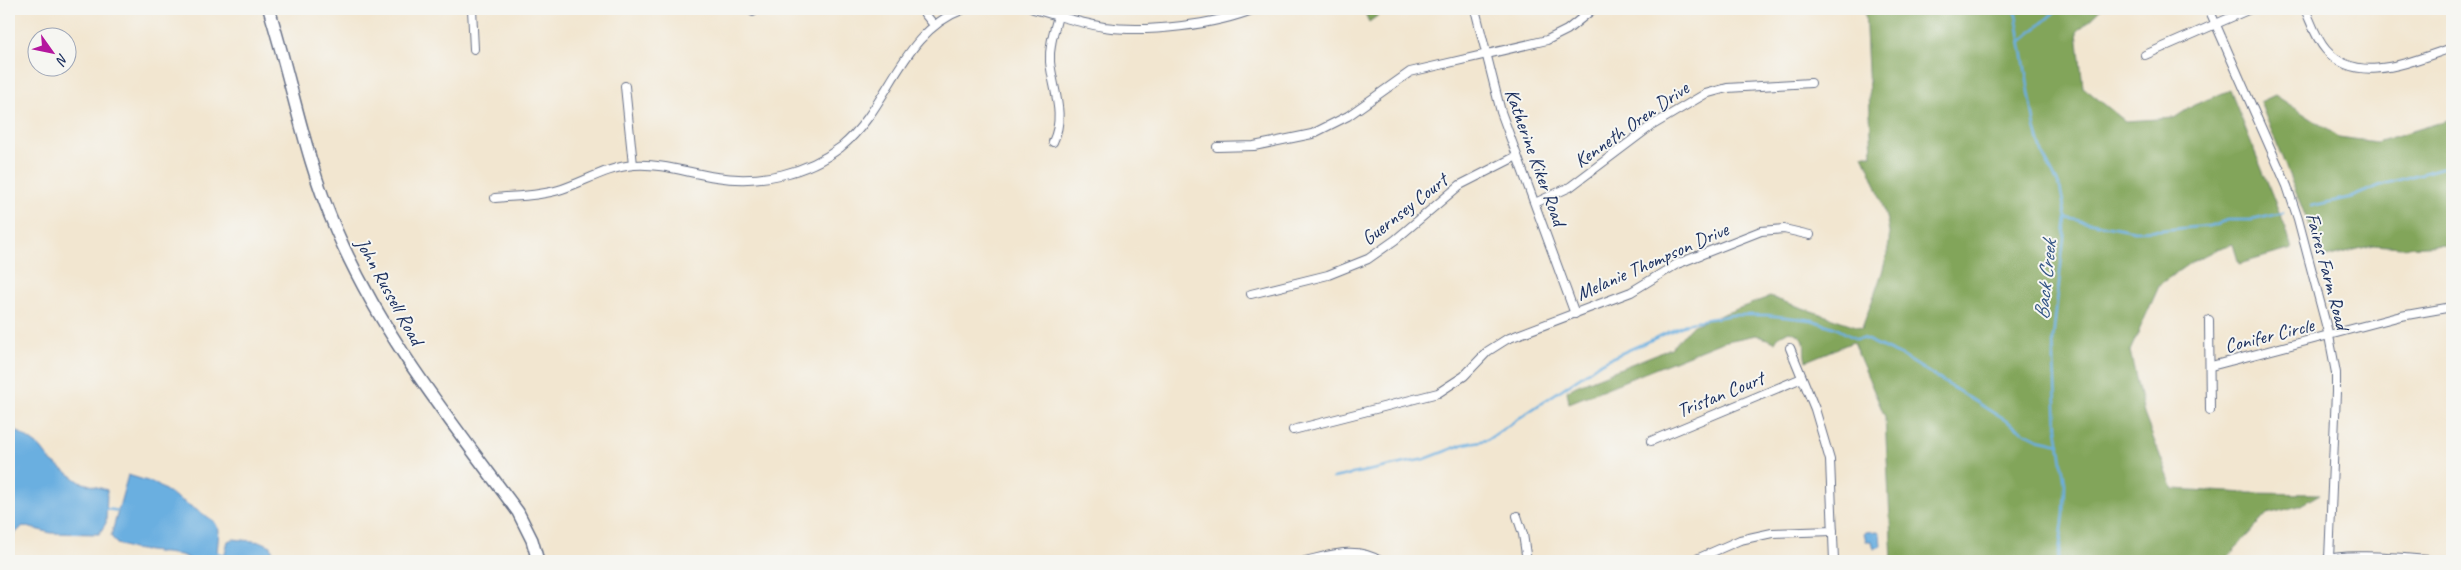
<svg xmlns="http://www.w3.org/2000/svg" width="2461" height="570" viewBox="0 0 2461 570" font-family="Caveat,sans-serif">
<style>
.forest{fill:#82a55a;stroke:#4e6a5c}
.water{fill:#6aafe0;stroke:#426f9f}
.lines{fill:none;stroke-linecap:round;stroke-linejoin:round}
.stream{stroke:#6aafe0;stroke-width:2.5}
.street-casing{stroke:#666f86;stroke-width:10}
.secondary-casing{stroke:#666f86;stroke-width:14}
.street{stroke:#fff;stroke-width:8}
.secondary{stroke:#fff;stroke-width:11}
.labels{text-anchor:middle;stroke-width:4;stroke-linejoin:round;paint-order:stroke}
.street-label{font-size:20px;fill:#1b2f5e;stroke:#f6f6f2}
.water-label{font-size:21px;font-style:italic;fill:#335585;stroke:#f6f6f2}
</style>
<rect width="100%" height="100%" fill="#f6f6f2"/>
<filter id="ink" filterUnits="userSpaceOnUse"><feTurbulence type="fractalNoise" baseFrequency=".02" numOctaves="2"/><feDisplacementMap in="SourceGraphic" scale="10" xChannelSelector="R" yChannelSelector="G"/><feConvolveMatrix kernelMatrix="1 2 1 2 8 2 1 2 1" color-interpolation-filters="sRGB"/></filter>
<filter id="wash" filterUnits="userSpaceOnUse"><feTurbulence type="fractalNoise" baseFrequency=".0096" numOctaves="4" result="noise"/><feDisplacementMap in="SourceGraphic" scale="20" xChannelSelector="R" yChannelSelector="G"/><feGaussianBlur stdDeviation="1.12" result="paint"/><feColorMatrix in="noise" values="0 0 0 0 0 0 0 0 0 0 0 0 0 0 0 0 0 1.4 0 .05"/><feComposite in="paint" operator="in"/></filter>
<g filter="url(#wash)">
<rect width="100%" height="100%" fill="#f2e6d0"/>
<g class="forest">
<polygon points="1363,9 1387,9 1369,22"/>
<path d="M1865,9H2101L2077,32L2083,87L2125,121L2174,118L2194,105L2230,90L2286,229L2292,249L2239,264L2233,244L2217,249L2190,263L2160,284L2130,351L2144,414L2173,489L2248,493L2320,494L2299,506L2267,514L2224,561H1892L1885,417L1853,342L1806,361C1801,345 1812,338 1789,331L1778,337L1775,342L1756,335L1722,342L1569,403L1567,391L1576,386L1671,348L1693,325L1770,297L1862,328C1870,305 1892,254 1889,232C1886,210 1873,176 1863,155H1872Z"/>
<polygon points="2275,95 2339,137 2376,142 2452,119 2452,245 2401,247 2374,245 2322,258 2260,102"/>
</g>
<g class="water">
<polygon points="9,425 41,448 51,461 80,482 107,490 106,523 99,534 51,533 23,526 9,539"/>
<polygon points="128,475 154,483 214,521 219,530 217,553 209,561 194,561 181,555 133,549 117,544 111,536"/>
<polygon points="1878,531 1880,534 1881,546 1874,549 1872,541 1866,541 1864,534 1866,532"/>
<polygon points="233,539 262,542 271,546 273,553 265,561 223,561 228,541"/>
</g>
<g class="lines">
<g class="stream">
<polyline points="2015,9 2035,127 2043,155 2060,187 2066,218 2053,339 2057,428 2065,484 2064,514 2058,561"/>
<polyline points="2020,42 2058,9"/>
<polyline points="2311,206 2352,197 2381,185 2452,165"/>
<polyline points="2066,218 2135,231 2161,230 2209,226 2228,220 2252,220 2283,213"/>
<polyline points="1333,478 1425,459 1464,444 1487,440 1602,362 1691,322 1732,315 1766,315 1812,320 1836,328 1856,339 1863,338 1904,357 2024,432 2038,439 2060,444"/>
<polyline points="106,509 120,511"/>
<polyline points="215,552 226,556"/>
</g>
</g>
</g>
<g filter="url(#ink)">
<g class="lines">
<defs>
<g id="street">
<polyline points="472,9 474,49"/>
<polyline points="753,9 753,12"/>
<polyline points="921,9 934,25"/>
<path d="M1033,9C1056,15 1080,23 1104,27C1146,33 1215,25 1254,9"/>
<polyline points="1475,9 1501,112 1575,314"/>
<polyline points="2209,9 2287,186 2298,219 2329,336 2336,373 2336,392 2329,559"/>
<path d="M2305,9C2311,22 2316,39 2326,50C2359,87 2413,60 2452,48"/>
<polyline points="2145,55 2250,9"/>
<polyline points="625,86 633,165"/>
<path d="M1053,142C1066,115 1053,90 1050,62C1049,46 1054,31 1058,16"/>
<polyline points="1217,147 1254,146 1312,134 1348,116 1410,72 1547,40 1567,30 1593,9"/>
<path d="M495,198C517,196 541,196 562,189C586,181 608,167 634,165C661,163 689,173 716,177C759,184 806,174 841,147C890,107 900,32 964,9"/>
<polyline points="1535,203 1570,187 1651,126 1705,94 1727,88 1811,83"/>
<polyline points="1251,294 1328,275 1368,259 1395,240 1460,185 1517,156"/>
<polyline points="2209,320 2210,410"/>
<polyline points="1790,348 1815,409 1830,460 1834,561"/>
<polyline points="2211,366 2401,316 2452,307"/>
<polyline points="1293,430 1438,393 1464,376 1488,351 1507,339 1631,292 1677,264 1761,231 1784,229 1810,235"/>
<polyline points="1651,441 1802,378"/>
<polyline points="1517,516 1523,534 1527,561"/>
<path d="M1305,561C1331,555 1356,546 1380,561"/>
<polyline points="1692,561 1740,540 1772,533 1833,531"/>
<path d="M2324,561C2343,551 2419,560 2444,561"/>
</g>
<path id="secondary" d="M269,9C292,82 305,159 336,230C381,335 450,420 518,512L532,540L538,561"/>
</defs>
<use href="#street" class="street-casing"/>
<use href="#secondary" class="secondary-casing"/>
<use href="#street" class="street"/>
<use href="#secondary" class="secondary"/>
</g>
</g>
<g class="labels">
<g class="street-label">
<text transform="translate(1631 124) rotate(-35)" y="7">Kenneth Oren Drive</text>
<text transform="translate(1536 157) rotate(70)" y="7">Katherine Kiker Road</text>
<text transform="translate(1404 209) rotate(-38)" y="7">Guernsey Court</text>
<text transform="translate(1652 261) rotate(-24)" y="7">Melanie Thompson Drive</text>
<text transform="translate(2328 271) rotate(75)" y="7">Faires Farm Road</text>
<text transform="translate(390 291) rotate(61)" y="7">John Russell Road</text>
<text transform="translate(2269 335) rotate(-14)" y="7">Conifer Circle</text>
<text transform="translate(1720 394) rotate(-22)" y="7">Tristan Court</text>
</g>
<g class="water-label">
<text transform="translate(2045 280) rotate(-84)" y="7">Back Creek</text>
</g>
</g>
<rect width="2461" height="570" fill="none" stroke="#f6f6f2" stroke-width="30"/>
<g transform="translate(52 52) rotate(123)"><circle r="24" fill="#f6f6f2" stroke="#9ea6b7"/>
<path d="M0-4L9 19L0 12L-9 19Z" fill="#b5179e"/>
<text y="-8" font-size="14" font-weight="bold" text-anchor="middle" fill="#1b2f5e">N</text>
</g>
</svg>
